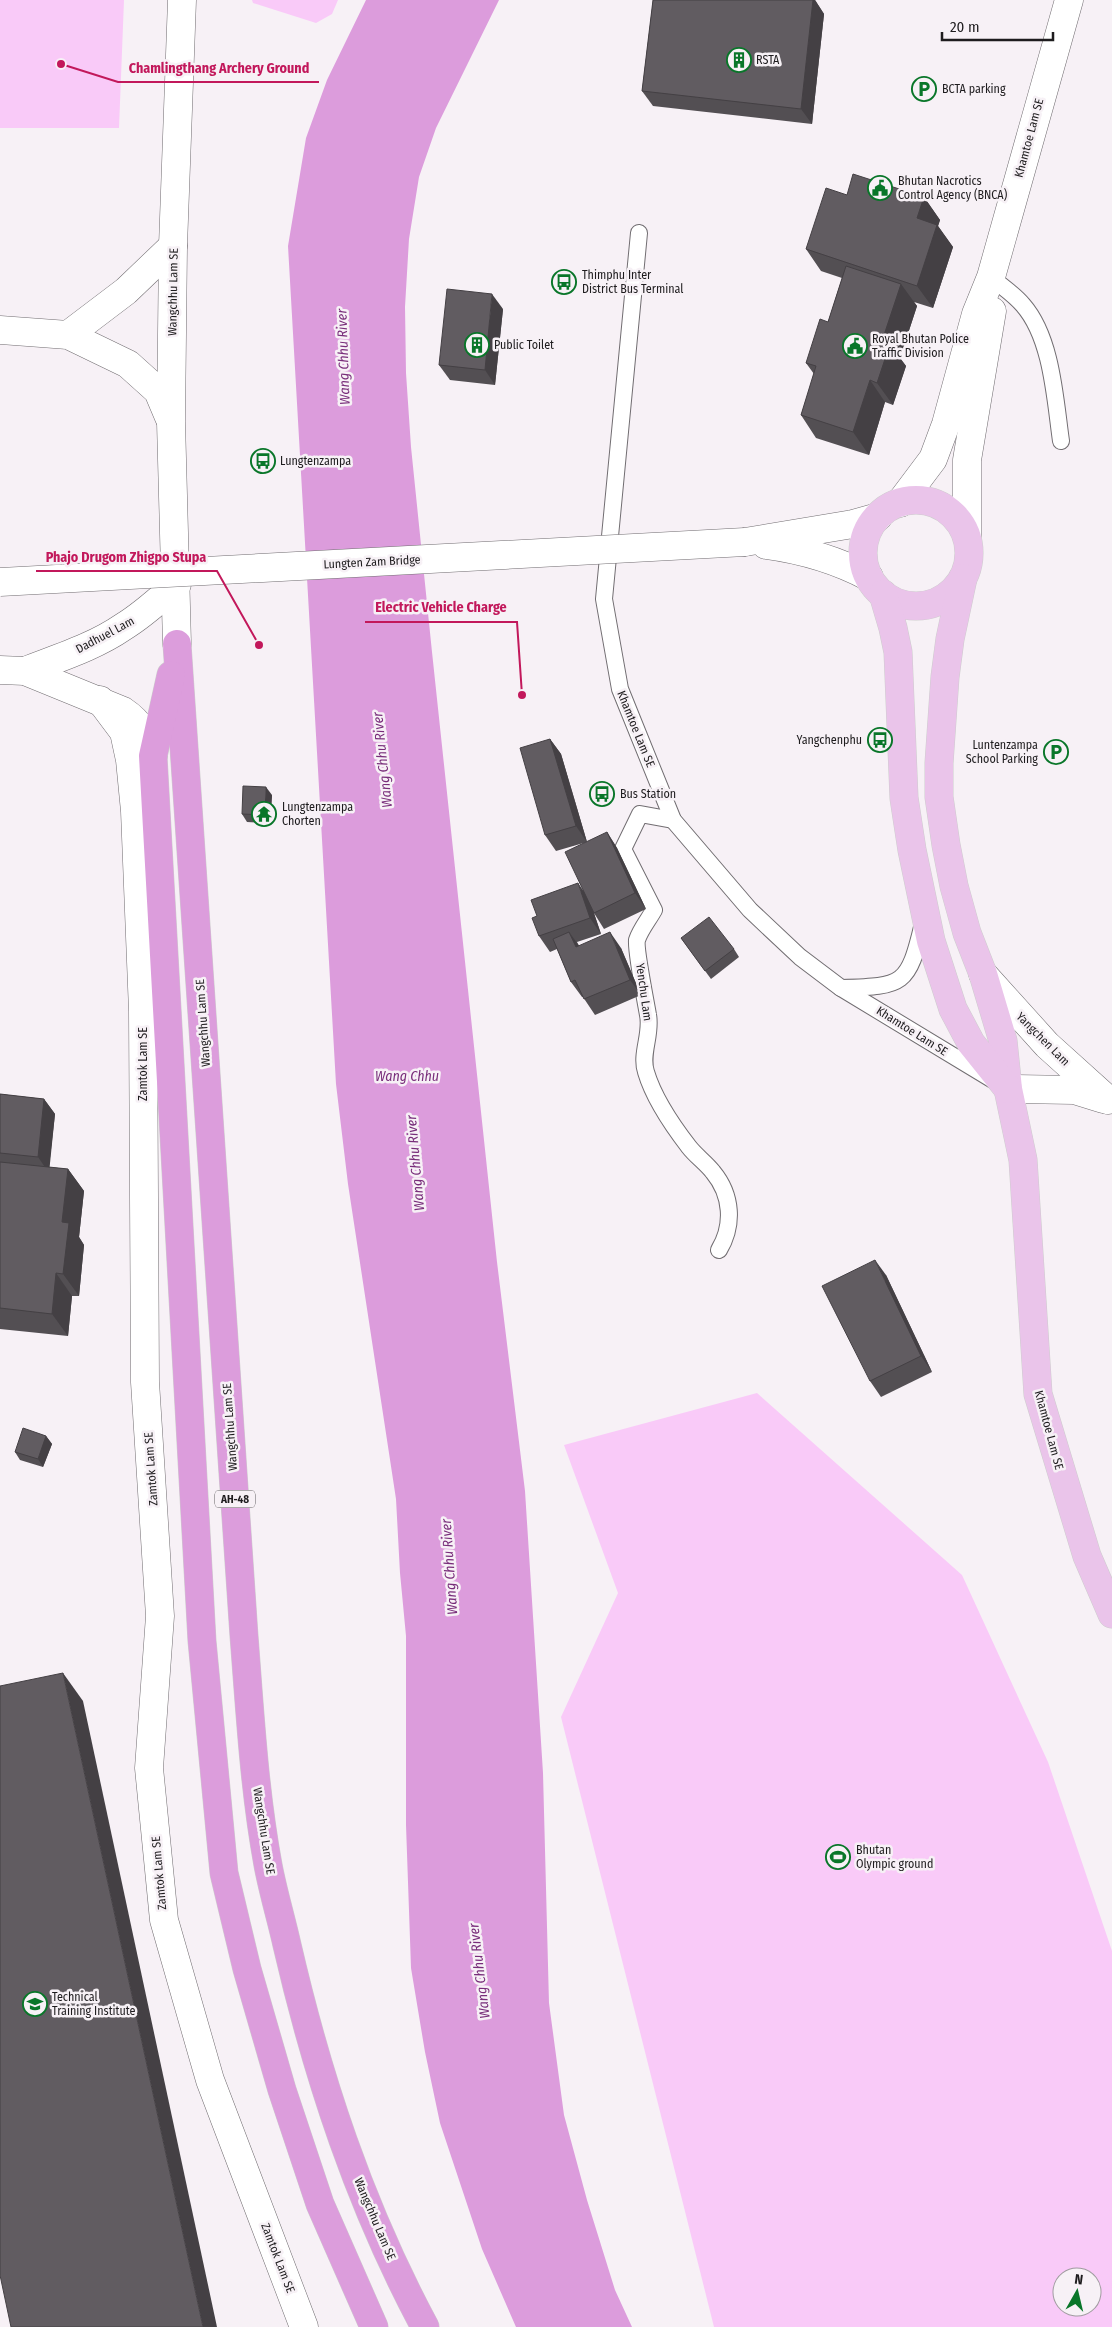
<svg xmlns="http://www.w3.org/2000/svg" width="1112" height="2327" viewBox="0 0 1112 2327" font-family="'Fira Sans Condensed',sans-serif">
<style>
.green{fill:#f9caf8;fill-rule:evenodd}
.water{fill:#dc9cdc}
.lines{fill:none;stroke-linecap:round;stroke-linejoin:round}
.lane-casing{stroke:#716d71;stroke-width:18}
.street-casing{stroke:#716d71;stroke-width:29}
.secondary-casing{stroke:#716d71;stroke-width:29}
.primary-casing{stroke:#cecdce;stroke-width:29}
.highway-casing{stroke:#cecdce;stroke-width:29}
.lane{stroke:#fff;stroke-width:16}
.street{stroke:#fff;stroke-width:28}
.secondary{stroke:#fff;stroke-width:28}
.primary{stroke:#eac4ea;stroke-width:28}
.highway{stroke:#dc9ddc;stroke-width:28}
.secondary-bridge-casing{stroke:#716d71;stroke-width:29;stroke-linecap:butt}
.secondary-bridge{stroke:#fff;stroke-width:28}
.wall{fill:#534f53}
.shaded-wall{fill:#444044}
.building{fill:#615c61;stroke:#444044}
.labels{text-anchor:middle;stroke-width:5;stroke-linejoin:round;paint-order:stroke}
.shield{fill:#f7f1f6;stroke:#5f5c5f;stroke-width:1}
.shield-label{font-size:11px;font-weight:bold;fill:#1e1c1e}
.poi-label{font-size:12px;fill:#1e1c1e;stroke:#f7f1f6;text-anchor:start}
.street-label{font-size:12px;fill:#1e1c1e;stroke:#f7f1f6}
.water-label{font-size:14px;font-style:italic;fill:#782d7a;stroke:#f7f1f6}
.leader{fill:none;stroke:#c2185b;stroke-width:2}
.callout-dot{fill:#c2185b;stroke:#f7f1f6;stroke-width:2}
.callout-label{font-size:14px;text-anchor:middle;font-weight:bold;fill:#c2185b;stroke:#f7f1f6;stroke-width:5;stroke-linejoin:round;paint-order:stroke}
</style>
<rect width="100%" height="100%" fill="#f7f1f6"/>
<g class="green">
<polygon points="0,0 124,0 119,128 0,128"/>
<polygon points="252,0 338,0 332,14 316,23 253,3"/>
<path d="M757,1393L962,1575L1048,1762L1112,1951V2327H714L561,1717L618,1593L564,1445ZM1062,2277H1092V2307H1062Z"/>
</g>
<polygon class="water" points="366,0 499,0 436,128 419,177 409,239 405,307 406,373 411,447 432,652 497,1262 525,1491 543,1773 549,2003 564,2115 587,2200 615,2290 632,2327 516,2327 482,2249 440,2123 425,2052 411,1968 406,1825 406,1636 400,1573 396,1499 348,1184 336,1084 288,246 306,138 327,80"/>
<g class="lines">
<defs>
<g id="lane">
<polyline points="639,233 604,599 620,689 673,820 750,910 800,957 841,988 993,1080"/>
<path d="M991,277C1001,286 1014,294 1023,305C1052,338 1055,399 1061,441"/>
<path d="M673,820L640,814L623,849L654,910C649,919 640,930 637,940C635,948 646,1003 648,1015C652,1034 640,1054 646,1072C654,1099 672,1125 689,1147C696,1156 706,1163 713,1172C732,1195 734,1225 719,1250"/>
<path d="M841,988C904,986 908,986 923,923"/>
</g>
<g id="street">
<polyline points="983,974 1047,1045 1108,1100"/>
<polyline points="1008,1089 1074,1090 1103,1099"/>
</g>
<g id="secondary">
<polyline points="0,330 68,335 128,364 158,391 169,417"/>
<polyline points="68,335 126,291 173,246"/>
<polyline points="900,503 933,459 946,424 976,314 991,277 1069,0"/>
<polyline points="967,536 967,460 992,311"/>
<polyline points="745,542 853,524 878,517"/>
<path d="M766,545C803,550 835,559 869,577"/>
<polyline points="177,644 171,422 173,246 182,0"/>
<path d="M0,670L25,671L123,711C141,723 147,736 153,756"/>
<path d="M25,671C58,658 94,647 123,627C143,615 160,599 177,584"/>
<polyline points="100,700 124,732 130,760 135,811 143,1011 145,1382 160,1616 149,1768 164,1920 210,2080 304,2327"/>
</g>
<g id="primary">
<circle cx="916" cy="553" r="53"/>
<polyline points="963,578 950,639 945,677 939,763 939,797 946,845 954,886 967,933 983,974 1003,1041 1008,1089 1023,1160 1038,1394 1087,1556 1112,1614"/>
<polyline points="883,594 893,628 898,652 904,798 912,850 931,941 953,1009 971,1043 1008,1089"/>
</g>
<g id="highway">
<path d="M177,644L244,1636C250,1712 254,1789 268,1865C273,1892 281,1918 287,1945C318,2079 360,2206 425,2327"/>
<polyline points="171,675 153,756 202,1641 224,1873 247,1969 282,2090 320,2204 374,2327"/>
</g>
</defs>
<use href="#lane" class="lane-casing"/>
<use href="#street" class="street-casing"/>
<use href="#secondary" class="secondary-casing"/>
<use href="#primary" class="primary-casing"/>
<use href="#highway" class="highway-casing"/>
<use href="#lane" class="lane"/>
<use href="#street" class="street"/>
<use href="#secondary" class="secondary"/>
<use href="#primary" class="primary"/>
<use href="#highway" class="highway"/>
<defs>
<polyline id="secondary-bridge" points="0,582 745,542"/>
</defs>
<use href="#secondary-bridge" class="secondary-bridge-casing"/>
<use href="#secondary-bridge" class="secondary-bridge"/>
</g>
<g class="wall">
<polygon points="653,0 815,0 824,14 812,124 653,106 642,91"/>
<polygon points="847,195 924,197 940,220 938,226 953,247 933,308 914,302 917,306 900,358 906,366 893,405 885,402 869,455 816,438 801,415 814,374 806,363 828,322 842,278 821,271 806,249"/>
<polygon points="503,309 495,385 450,380 439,365"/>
<polygon points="550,739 561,754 587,842 556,851 545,835"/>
<polygon points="272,795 270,823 247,822 242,814"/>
<polygon points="607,832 617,848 646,909 604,929 594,913 601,934 577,942 579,946 621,948 641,995 595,1015 583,997 582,997 571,982 557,949 550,952 539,936 537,916 583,891"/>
<polygon points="681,938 734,949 739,957 711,979"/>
<polygon points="0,1094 44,1099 55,1114 49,1167 68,1169 84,1191 79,1237 84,1245 79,1296 72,1296 68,1336 0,1329"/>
<polygon points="886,1275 932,1372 881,1397 870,1381"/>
<polygon points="46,1436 52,1444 43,1467 20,1460 15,1452"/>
</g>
<g class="shaded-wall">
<polygon points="813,0 815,0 824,14 812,124 801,109"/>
<polygon points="924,197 940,220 938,226 953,247 933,308 917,286 917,218"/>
<polygon points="901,284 917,306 900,358 906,366 893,405 877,383 882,341"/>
<polygon points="492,294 503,309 495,385 485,370"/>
<polygon points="870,380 885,402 869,455 853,432"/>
<polygon points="550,739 561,754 587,842 576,826"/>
<polygon points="266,787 272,795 270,823 265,815"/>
<polygon points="607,832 617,848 646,909 635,893"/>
<polygon points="578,883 589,899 601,934 590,918"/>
<polygon points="569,932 580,947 576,947"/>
<polygon points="610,932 621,948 641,995 630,980"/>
<polygon points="44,1099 55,1114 49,1173 38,1157"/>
<polygon points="68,1169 84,1191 79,1237 84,1245 79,1296 63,1274 62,1222"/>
<polygon points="875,1260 886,1275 932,1372 921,1356"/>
<polygon points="56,1273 72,1296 68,1336 52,1314"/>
<polygon points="46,1436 52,1444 43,1467 38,1459"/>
<polygon points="63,1673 83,1701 217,2327 203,2327"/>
</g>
<g class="building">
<polygon points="653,0 813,0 801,109 642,91"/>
<polygon points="853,174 924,197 917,218 937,225 917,286 806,249 826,188 847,195"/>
<polygon points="846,266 901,284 882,341 890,344 877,383 870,380 853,432 801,415 816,366 806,363 820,319 828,322"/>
<polygon points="447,289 492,294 485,370 439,365"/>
<polygon points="550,739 576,826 545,835 520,748"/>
<polygon points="243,786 266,787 265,815 242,814"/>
<polygon points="607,832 635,893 594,913 565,852"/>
<polygon points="578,883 590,918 539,936 532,918 537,916 531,900"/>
<polygon points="709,917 734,949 705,971 681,938"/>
<polygon points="569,932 576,947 610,932 630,980 584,999 575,980 571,982 553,939"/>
<polygon points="0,1094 44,1099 38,1157 0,1153"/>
<polygon points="0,1162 68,1169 62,1222 69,1223 63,1274 56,1273 52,1314 0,1308"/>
<polygon points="875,1260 921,1356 870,1381 822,1286"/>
<polygon points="23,1428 46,1436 38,1459 15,1452"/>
<polygon points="63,1673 203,2327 11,2327 0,2275 0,1686"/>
</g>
<defs>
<symbol id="building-ring" viewBox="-11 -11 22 22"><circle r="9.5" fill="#f7f1f6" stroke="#097629" stroke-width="1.5"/><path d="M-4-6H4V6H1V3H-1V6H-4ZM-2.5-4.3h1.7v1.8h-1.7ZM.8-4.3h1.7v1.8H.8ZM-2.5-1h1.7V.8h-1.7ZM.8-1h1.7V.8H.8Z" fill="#097629"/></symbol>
<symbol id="parking-ring" viewBox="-11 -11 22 22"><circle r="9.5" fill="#f7f1f6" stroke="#097629" stroke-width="1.5"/><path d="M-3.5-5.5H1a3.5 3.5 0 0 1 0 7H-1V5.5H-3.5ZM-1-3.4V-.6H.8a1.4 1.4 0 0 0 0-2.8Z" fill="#097629"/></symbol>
<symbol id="civic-ring" viewBox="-11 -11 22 22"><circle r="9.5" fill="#f7f1f6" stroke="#097629" stroke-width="1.5"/><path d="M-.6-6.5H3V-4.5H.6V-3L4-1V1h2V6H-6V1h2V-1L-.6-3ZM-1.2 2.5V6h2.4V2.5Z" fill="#097629"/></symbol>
<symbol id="bus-ring" viewBox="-11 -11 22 22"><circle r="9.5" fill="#f7f1f6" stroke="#097629" stroke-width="1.5"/><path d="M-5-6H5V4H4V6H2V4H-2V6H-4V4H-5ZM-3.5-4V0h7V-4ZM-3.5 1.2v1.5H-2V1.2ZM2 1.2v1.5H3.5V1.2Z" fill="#097629"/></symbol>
<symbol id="temple-ring" viewBox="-11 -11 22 22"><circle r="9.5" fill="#f7f1f6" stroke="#097629" stroke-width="1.5"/><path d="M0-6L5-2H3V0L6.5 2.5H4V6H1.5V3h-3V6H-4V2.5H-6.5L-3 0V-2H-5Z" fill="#097629"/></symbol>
<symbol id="stadium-ring" viewBox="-11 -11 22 22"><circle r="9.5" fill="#f7f1f6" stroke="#097629" stroke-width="1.5"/><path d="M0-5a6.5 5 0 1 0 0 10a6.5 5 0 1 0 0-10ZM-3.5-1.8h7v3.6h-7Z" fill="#097629"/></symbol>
<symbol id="school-ring" viewBox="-11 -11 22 22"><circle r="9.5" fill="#f7f1f6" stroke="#097629" stroke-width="1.5"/><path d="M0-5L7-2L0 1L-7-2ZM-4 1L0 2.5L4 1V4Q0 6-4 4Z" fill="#097629"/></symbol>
</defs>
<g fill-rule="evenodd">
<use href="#building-ring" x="725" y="46" width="28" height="28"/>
<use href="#parking-ring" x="910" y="75" width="28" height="28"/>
<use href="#civic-ring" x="866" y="174" width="28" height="28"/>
<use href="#bus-ring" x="550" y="268" width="28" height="28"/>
<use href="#building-ring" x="463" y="331" width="28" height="28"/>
<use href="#civic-ring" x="841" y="332" width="28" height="28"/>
<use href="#bus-ring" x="249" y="447" width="28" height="28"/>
<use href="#bus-ring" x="866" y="726" width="28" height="28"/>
<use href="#parking-ring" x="1042" y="738" width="28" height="28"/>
<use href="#bus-ring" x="588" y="780" width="28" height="28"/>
<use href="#temple-ring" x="250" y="800" width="28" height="28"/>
<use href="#stadium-ring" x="824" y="1843" width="28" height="28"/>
<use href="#school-ring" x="21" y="1990" width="28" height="28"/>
</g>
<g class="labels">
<rect class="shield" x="215" y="1490.5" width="40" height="17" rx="4"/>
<g class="shield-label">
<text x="235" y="1503">AH-48</text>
</g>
<g class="poi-label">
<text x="756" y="64">RSTA</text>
<text x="942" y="93">BCTA parking</text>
<text x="898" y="185">Bhutan Nacrotics<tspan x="898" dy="14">Control Agency (BNCA)</tspan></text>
<text x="582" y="279">Thimphu Inter<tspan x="582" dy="14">District Bus Terminal</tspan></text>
<text x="872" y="343">Royal Bhutan Police<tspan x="872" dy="14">Traffic Division</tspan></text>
<text x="494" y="349">Public Toilet</text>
<text x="280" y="465">Lungtenzampa</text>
<text x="862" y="744" text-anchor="end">Yangchenphu</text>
<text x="1038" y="749" text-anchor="end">Luntenzampa<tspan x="1038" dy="14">School Parking</tspan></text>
<text x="620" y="798">Bus Station</text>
<text x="282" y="811">Lungtenzampa<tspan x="282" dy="14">Chorten</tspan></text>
<text x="856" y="1854">Bhutan<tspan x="856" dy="14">Olympic ground</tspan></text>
<text x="52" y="2001">Technical<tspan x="52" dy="14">Training Institute</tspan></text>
</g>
<g class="street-label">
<text transform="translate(1029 138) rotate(-75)" y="4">Khamtoe Lam SE</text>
<text transform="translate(173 292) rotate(-89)" y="4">Wangchhu Lam SE</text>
<text transform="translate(372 562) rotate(-3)" y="4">Lungten Zam Bridge</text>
<text transform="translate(105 635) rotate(-28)" y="4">Dadhuel Lam</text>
<text transform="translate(636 729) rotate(68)" y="4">Khamtoe Lam SE</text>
<text transform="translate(644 992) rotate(82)" y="4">Yenchu Lam</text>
<text transform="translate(203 1023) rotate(-94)" y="4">Wangchhu Lam SE</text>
<text transform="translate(912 1031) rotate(32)" y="4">Khamtoe Lam SE</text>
<text transform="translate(1043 1039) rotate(45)" y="4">Yangchen Lam</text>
<text transform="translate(143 1064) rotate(-90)" y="4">Zamtok Lam SE</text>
<text transform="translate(230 1427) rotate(-94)" y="4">Wangchhu Lam SE</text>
<text transform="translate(1049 1430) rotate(75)" y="4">Khamtoe Lam SE</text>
<text transform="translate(151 1469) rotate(-94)" y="4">Zamtok Lam SE</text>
<text transform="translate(264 1831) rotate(81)" y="4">Wangchhu Lam SE</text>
<text transform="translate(159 1873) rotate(-95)" y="4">Zamtok Lam SE</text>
<text transform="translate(375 2219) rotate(67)" y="4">Wangchhu Lam SE</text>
<text transform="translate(278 2258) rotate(69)" y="4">Zamtok Lam SE</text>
</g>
<g class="water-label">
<text transform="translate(343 357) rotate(-92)" y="5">Wang Chhu River</text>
<text transform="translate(382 760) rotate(-96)" y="5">Wang Chhu River</text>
<text x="407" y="1081">Wang Chhu</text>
<text transform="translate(415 1163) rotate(-95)" y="5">Wang Chhu River</text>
<text transform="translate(449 1567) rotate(-94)" y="5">Wang Chhu River</text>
<text transform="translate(479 1971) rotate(-97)" y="5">Wang Chhu River</text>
</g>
</g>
<path class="leader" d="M61 64L118 82H319M259 645L217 571H36M522 695L517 622H365"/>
<g class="callout-dot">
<circle cx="61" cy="64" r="5"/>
<circle cx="259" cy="645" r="5"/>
<circle cx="522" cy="695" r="5"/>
</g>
<g class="callout-label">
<text x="219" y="73">Chamlingthang Archery Ground</text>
<text x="126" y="562">Phajo Drugom Zhigpo Stupa</text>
<text x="441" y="612">Electric Vehicle Charge</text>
</g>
<g transform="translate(1077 2292) rotate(8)"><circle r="24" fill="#f7f1f6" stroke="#a09ca0"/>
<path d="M0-4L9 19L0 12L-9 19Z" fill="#097629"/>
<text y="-8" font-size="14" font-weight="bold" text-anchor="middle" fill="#1e1c1e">N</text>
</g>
<path d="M942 32v8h111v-8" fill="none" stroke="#1e1c1e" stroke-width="2.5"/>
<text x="950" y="32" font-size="15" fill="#1e1c1e" stroke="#f7f1f6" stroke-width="4" paint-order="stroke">20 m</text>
</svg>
